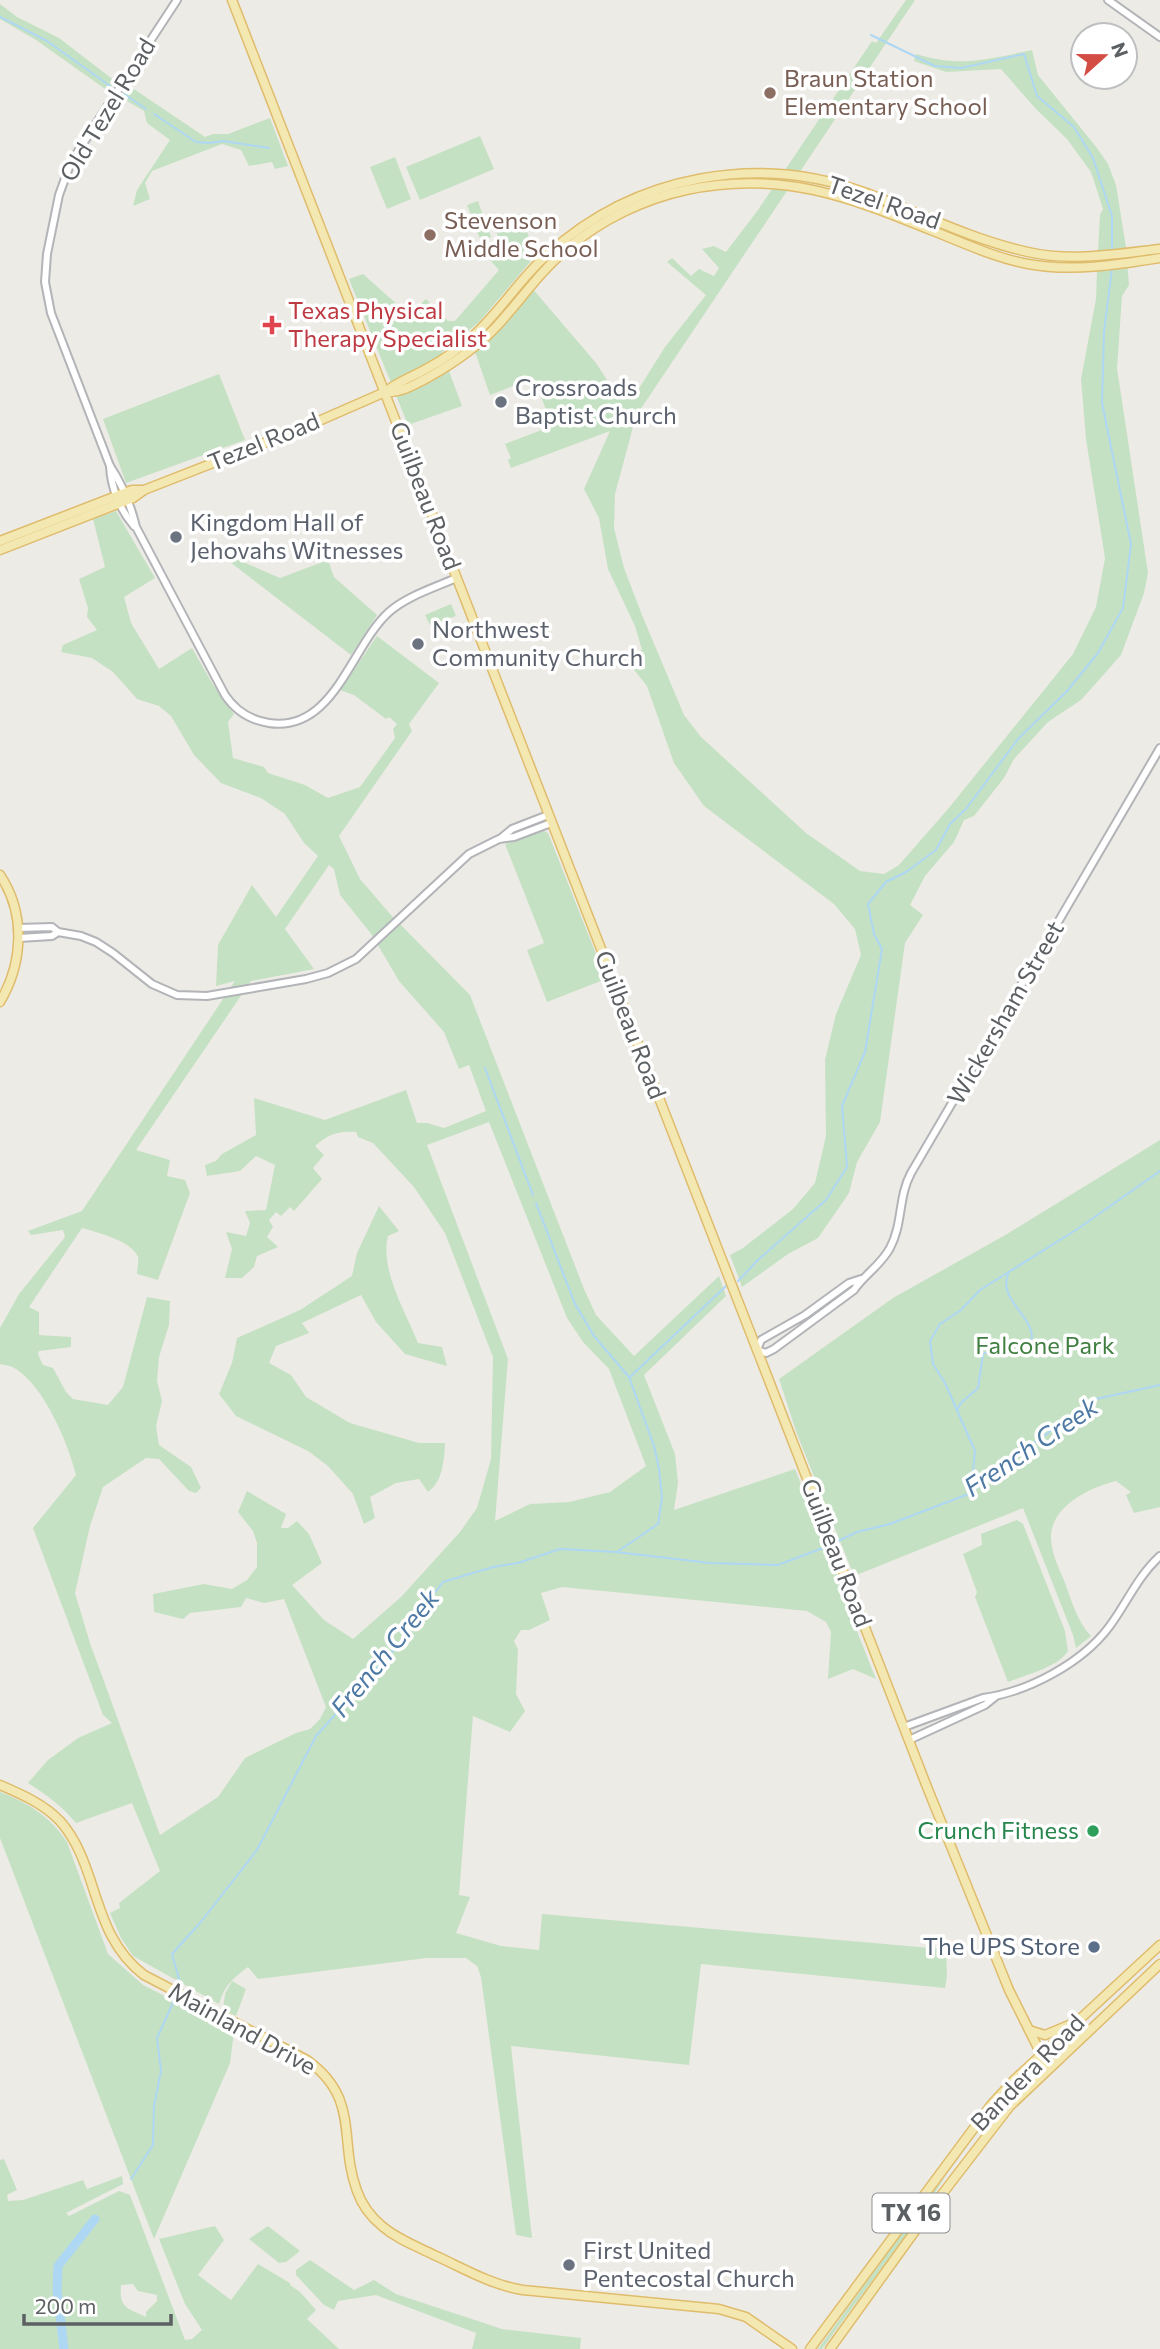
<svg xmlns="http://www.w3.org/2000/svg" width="1160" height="2349" viewBox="0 0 1160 2349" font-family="Commissioner,sans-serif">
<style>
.green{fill:#c5e1c4;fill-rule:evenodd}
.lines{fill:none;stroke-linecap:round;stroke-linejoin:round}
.stream{stroke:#aed7f4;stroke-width:2}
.river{stroke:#aed7f4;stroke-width:9}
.minor-casing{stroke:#b2b4b8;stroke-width:10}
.major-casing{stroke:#dfbc6c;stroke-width:11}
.minor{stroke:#fff;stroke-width:6}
.major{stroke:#f4e8b2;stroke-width:8}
.education-dot{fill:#8d6e63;stroke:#fff;stroke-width:2.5}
.health-dot{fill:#e0444e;stroke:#fff;stroke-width:2.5}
.worship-dot{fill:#6b7280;stroke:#fff;stroke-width:2.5}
.leisure-dot{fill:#2e9e5b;stroke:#fff;stroke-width:2.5}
.service-dot{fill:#5c6f8a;stroke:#fff;stroke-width:2.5}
.labels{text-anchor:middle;stroke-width:7;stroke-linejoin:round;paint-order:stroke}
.shield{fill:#fff;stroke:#8d9092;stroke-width:2}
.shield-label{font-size:23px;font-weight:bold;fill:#5c6063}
.education-label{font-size:24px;fill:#785e54;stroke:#fff;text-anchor:start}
.street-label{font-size:24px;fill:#5c6063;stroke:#fff}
.health-label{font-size:24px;fill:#be3a42;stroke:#fff;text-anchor:start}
.worship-label{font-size:24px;fill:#5b616d;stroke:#fff;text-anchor:start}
.park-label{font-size:24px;fill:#407f41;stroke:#fff}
.leisure-label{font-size:24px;fill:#27864d;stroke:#fff;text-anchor:end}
.service-label{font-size:24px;fill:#4e5e75;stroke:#fff;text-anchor:end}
.water-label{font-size:26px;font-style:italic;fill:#4d79a4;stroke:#fff}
</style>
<rect width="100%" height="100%" fill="#edebe5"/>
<g class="green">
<path d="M906,0H915L636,416L615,494L614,528L624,568L642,615L684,715L701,737L806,833L860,871L884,874L899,865L948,809L1073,654L1096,607L1105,558L1086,439L1081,379L1096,299L1097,270L1109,268L1098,250L1100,215L1103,209L1091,172L1067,139L1036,109L1001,69L946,72L914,61L916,54C960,68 988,59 1032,50L1038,75L1097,148L1108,164L1116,185L1126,247L1129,285L1122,296L1117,368L1148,573L1144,593L1121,655L1081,700L1048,722L1014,759L1004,778L974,816L964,820L954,842L925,876L910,905L923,915L905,943L880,1122L857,1162L849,1193L818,1238L788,1254L742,1287L730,1255L743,1248L793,1209L815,1183L826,1136L825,1060L836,1014L861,955L855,929L834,904L704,806L674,763L647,686L623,656L642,650L635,626L608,569L599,518L584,489L610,431L511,468L508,460L511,458L505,444L552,426L534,378L490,395L475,352L510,319L532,288L596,363L619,398L638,390L665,347L706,295L667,262L672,258L691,276L699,269L714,276L719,268L702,249L714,246L726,252L758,210L872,41L876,43Z"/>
<polygon points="0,4 17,17 59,38 115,81 108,91 36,40 0,19"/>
<polygon points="128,85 205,137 213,134 228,134 270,118 288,166 275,169 272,162 249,166 241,150 222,144 152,171 145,183 150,199 133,206 137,190 170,140 147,123 144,111 120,97"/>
<polygon points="480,136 494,169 420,200 406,167"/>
<polygon points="395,157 411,199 387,209 370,167"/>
<polygon points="478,201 484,219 474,223 467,205"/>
<polygon points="520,214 536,255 479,322 442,352 462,406 408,425 349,279 363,274 409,315 426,299 448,321 455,321 499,270 479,248 499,240 494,224"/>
<polygon points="485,220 491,237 481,241 474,224"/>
<polygon points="219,374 245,440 126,483 103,419"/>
<path d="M116,511L155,578L124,597L131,623L159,669L192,648L212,683L234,714L228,722L233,758L264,767L268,773L305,785L328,798L360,787L395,738L393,729L397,724L389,717L386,719L354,695L340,690L377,636L439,683L409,724L412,731L339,836L360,879L391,915L470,995L584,1289L596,1315L634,1356L719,1276L726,1296L644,1375L675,1454L678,1483L674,1510L795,1469L848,1601L852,1619L876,1679L853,1669L828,1679L831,1632L826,1622L807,1611L562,1587L541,1593L550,1620L529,1630H521L514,1641L518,1650L516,1694L525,1711L510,1732L473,1716L459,1895L470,1897L456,1933L501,1946L539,1950L542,1914L942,1949L946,1947L947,1976L945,1988L701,1964L689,2065L511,2046L532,2238L516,2235L481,1977L477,1966L466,1958H427L258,1979L248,1967C233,1978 224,1986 219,2004L133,1956L121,1938L110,1913L120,1908L119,1903L160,1871L132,1803L76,1823C62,1806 47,1795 28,1783L48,1760L78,1738L112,1723L103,1715L33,1528L76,1475C68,1443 45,1388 16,1369C12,1366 5,1365 0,1364V1328L19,1294L65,1237L63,1230L31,1235L28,1231L82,1211L235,981L216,986L218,945L252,885L276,917L318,856L304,843L285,814L261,798L221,783L194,755L171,716L159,706L137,699L113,672L92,658L61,652L63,645L97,630L87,617L88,608L79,579L105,567L93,519ZM329,865L334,869L340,895L372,935L399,981L444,1032L459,1069L469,1065L486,1111L444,1128L427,1123H417L406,1090L325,1120L254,1098L256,1135L222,1154L216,1161L205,1165L207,1176L240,1171L256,1156L275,1165L266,1210L245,1211L250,1223L246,1236L226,1232L232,1249L225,1278H242L254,1267L257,1256L278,1247L267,1237L273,1227L269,1220L276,1212L281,1216L290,1207L294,1211L322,1179L313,1168L324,1155L315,1146C329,1134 338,1131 356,1132L358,1137L373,1143L414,1187L445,1233L493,1357L491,1459L477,1508L460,1532L401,1597L353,1639L324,1620L292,1585L322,1563L309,1534L297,1521L288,1528H281L286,1514L247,1491L238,1512L253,1531L257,1543V1567L247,1580L232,1589L204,1584L153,1594L154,1612L183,1619L190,1613L241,1607L246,1598L264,1603L284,1599L326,1707L320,1719L310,1729L296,1733L245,1758L218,1797L160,1835L90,1643L75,1593L90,1526L103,1487L146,1458L159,1459L189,1491L196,1493L201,1488L191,1467L159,1445L156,1426L162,1401L157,1381L159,1357L169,1325L170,1301L147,1297L123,1387L108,1405L73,1399L66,1392L53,1368L43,1365L38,1354L39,1351L71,1347V1337L39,1335V1312L29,1307L82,1228C96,1232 132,1241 138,1257C139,1262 137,1269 137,1274L158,1280L190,1193L185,1180L167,1176L170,1160L136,1150L251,981L314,969L285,929ZM489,1122L567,1318L583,1342L609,1369L646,1466L610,1492L569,1502L530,1504L495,1521L508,1359L427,1145Z"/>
<polygon points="213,549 280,578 328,560 334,577 377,615 351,655"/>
<polygon points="451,604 456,616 430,625 425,615"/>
<polygon points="544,831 548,833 606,979 547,1002 527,950 544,943 505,844"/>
<path d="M1160,1140V1507L1134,1513L1126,1495L1131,1492L1116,1481C1091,1487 1051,1506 1051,1537C1051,1553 1059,1568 1065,1583C1072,1602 1077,1621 1091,1636L1076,1648L1073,1635L1023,1508L854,1576L797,1434L779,1379L893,1298L1007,1234Z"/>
<path d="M379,1206L399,1231L388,1236C380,1271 405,1310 418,1343L442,1347L447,1366L405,1354L376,1322L361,1295L302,1323L309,1333L276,1346L269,1363L291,1375L306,1397L350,1423L419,1443H445C444,1461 443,1481 428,1492L419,1479L396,1483L370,1497L375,1518L364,1524L353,1494L328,1466L308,1451L236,1416L219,1394L232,1363L237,1338L300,1310L352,1276L357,1253Z"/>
<path d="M1017,1520L1023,1524L1065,1631L1068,1651C1057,1668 1027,1674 1008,1682L975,1597L977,1592L963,1554L982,1545L981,1534Z"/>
<path d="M0,1792C28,1803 50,1816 67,1842L108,1954L143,1985L234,2031L230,2063L154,2239L0,1838Z"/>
<polygon points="232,1981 246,1989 236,2016 223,2010 225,1994"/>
<polygon points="1037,2064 1039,2066 1013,2092 974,2137 946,2175 923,2212 822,2349 818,2349 983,2121"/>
<path d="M4,2159L17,2190L7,2195L8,2201L23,2200L83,2180L87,2189L122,2176L123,2184L66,2213L69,2216L119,2191L130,2195L185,2340L192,2339L202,2330L185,2304L159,2239L215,2226L224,2240L198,2275L231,2300L258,2264L290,2283V2285L300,2292L316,2310L307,2319L339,2349H0V2160ZM133,2284L138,2291L157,2295V2301L146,2312V2317C127,2308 119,2308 121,2285Z"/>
<polygon points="268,2226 300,2251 286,2262 279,2263 249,2239"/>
<polygon points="310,2260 354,2290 374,2280 396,2294 502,2329 581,2338 580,2349 472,2349 476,2333 376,2295 338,2301 334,2310 324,2305 296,2275 296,2270"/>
</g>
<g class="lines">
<g class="stream">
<polyline points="0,17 47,41 110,86"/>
<polyline points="871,35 935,66 961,68 1024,54 1037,96 1074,127 1093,158 1112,216 1112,250"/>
<polyline points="124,94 146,109"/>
<polyline points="154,114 196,142 210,143 223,141 269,148"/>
<polyline points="485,1068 533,1195"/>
<polyline points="536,1203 575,1304 594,1336 629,1377 654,1446 659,1469 662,1498 658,1524 617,1552"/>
<polyline points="738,1281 758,1260 826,1200 847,1167 842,1106 865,1052 882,949 874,934 868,904 886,882 906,872 936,850 950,824 966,809 1018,739 1067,691 1098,653 1123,608 1131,544 1102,403 1104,332 1112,268"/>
<polyline points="630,1377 726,1286"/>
<path d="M957,1410L961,1403L978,1388L983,1354C1000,1343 1017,1362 1032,1338C1032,1314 998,1300 1008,1274"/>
<polyline points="971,1493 975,1451 945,1383 933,1364 930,1341 940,1324 961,1310 980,1290 1079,1228 1160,1171"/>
<polyline points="836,1542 857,1532 890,1524 971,1493 1004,1464 1096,1399 1160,1385"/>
<polyline points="179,1989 181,1986 172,1954 200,1923 257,1850 316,1736 407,1635 412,1622 443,1582 493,1567 518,1563 560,1549 616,1552 710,1563 778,1565 831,1545"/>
<polyline points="131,2179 153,2145 154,2106 161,2071 157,2038 177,1994"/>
</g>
<polyline class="river" points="64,2349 57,2290 58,2266 95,2219"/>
<defs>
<g id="minor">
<path d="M177,0L71,162L59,195L47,254L45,282L51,313L110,466C122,484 131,506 136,527L225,695C235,710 250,720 269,723C334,733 351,646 389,612C407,596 434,588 456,578"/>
<polyline points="1108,0 1160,37"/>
<path d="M110,466C111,488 120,510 134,526"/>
<polyline points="501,838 512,829 548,815"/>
<polyline points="18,928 52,927 58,932 81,936 96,942 113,953 152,984 177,995 207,996 306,979 328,973 356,959 469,854 499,839 514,837 551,823"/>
<polyline points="19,938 52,936 58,932"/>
<path d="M861,1279L849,1283L805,1315L761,1340L757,1350L766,1353L774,1349L854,1290C864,1275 881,1265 890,1248C903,1224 898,1197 911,1173L1160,748"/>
<path d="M904,1727L983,1698C1028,1692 1082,1663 1109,1627C1127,1603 1137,1577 1160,1556"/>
<polyline points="909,1740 985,1705 995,1697"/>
</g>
<g id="major">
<polyline points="232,0 927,1787 1009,1990 1048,2068"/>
<path d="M385,392C401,393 414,385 429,377C454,363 477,347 496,327C521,300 540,271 568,248C601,220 644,199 686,190C781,170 847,196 933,231C964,243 995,258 1028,264C1071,272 1117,265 1160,258"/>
<polyline points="0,541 132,490 144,490"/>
<path d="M0,550L133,498L144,490L305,427L385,392C397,382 412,377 426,369C443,360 459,349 473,336C501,311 520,278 548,254C635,175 759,152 869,194C921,214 973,240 1028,252C1071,262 1117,254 1160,249"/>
<path d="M0,875C26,914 23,963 0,1002"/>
<path d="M0,1785C21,1794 44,1804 60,1821C100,1866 90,1934 144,1975L307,2060C361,2099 338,2140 357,2191C362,2205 371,2217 382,2226C397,2239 416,2246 434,2255C463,2268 491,2285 523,2290L719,2309L746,2317L792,2349"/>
<polyline points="1029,2030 1045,2035 1069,2025"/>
<polyline points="810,2349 991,2105 1014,2080 1160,1945"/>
<polyline points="830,2349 936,2202 1010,2106 1160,1964"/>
</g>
</defs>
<use href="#minor" class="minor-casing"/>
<use href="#major" class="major-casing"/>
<use href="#minor" class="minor"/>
<use href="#major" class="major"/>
</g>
<g class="education-dot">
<circle cx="770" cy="93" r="7"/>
<circle cx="430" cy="235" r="7"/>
</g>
<path class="health-dot" d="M268.5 314.5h7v7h7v7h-7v7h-7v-7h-7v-7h7z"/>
<g class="worship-dot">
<circle cx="501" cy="402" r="7"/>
<circle cx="176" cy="537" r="7"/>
<circle cx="418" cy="644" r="7"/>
<circle cx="569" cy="2265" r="7"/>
</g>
<circle class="leisure-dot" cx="1093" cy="1831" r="7"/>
<circle class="service-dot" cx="1094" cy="1947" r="7"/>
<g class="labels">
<rect class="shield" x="872.5" y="2193.5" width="77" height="39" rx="5"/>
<g class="shield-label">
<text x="911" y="2221">TX 16</text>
</g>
<g class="education-label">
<text x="784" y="87">Braun Station<tspan x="784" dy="28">Elementary School</tspan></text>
<text x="444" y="229">Stevenson<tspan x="444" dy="28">Middle School</tspan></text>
</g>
<g class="street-label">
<text transform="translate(108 110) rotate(-59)" y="8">Old Tezel Road</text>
<text transform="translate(884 203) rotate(19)" y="8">Tezel Road</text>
<text transform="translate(264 442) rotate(-22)" y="8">Tezel Road</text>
<text transform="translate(425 496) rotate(69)" y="8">Guilbeau Road</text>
<text transform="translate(1006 1013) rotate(-60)" y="8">Wickersham Street</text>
<text transform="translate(630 1025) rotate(69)" y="8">Guilbeau Road</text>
<text transform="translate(836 1553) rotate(69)" y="8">Guilbeau Road</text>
<text transform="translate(242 2029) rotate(29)" y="8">Mainland Drive</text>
<text transform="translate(1028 2073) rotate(-46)" y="8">Bandera Road</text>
</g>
<g class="health-label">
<text x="288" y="319">Texas Physical<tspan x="288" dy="28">Therapy Specialist</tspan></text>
</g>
<g class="worship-label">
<text x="515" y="396">Crossroads<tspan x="515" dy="28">Baptist Church</tspan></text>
<text x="190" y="531">Kingdom Hall of<tspan x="190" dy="28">Jehovahs Witnesses</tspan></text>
<text x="432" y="638">Northwest<tspan x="432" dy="28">Community Church</tspan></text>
<text x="583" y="2259">First United<tspan x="583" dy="28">Pentecostal Church</tspan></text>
</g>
<g class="park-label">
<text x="1045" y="1354">Falcone Park</text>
</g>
<g class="leisure-label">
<text x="1079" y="1839">Crunch Fitness</text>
</g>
<g class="service-label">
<text x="1080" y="1955">The UPS Store</text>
</g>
<g class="water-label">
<text transform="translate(1031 1447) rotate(-34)" y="9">French Creek</text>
<text transform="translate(385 1653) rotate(-51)" y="9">French Creek</text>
</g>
</g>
<g transform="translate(1104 56) rotate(69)"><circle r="33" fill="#ffffff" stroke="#bebfc1" stroke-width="2"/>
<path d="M0-5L12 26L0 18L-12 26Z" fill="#d34d45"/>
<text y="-10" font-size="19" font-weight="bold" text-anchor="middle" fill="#5c6063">N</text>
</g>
<path d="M24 2314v10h147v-10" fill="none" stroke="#5c6063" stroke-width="3.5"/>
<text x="35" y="2314" font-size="21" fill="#5c6063" stroke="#ffffff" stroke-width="5" paint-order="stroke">200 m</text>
</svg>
